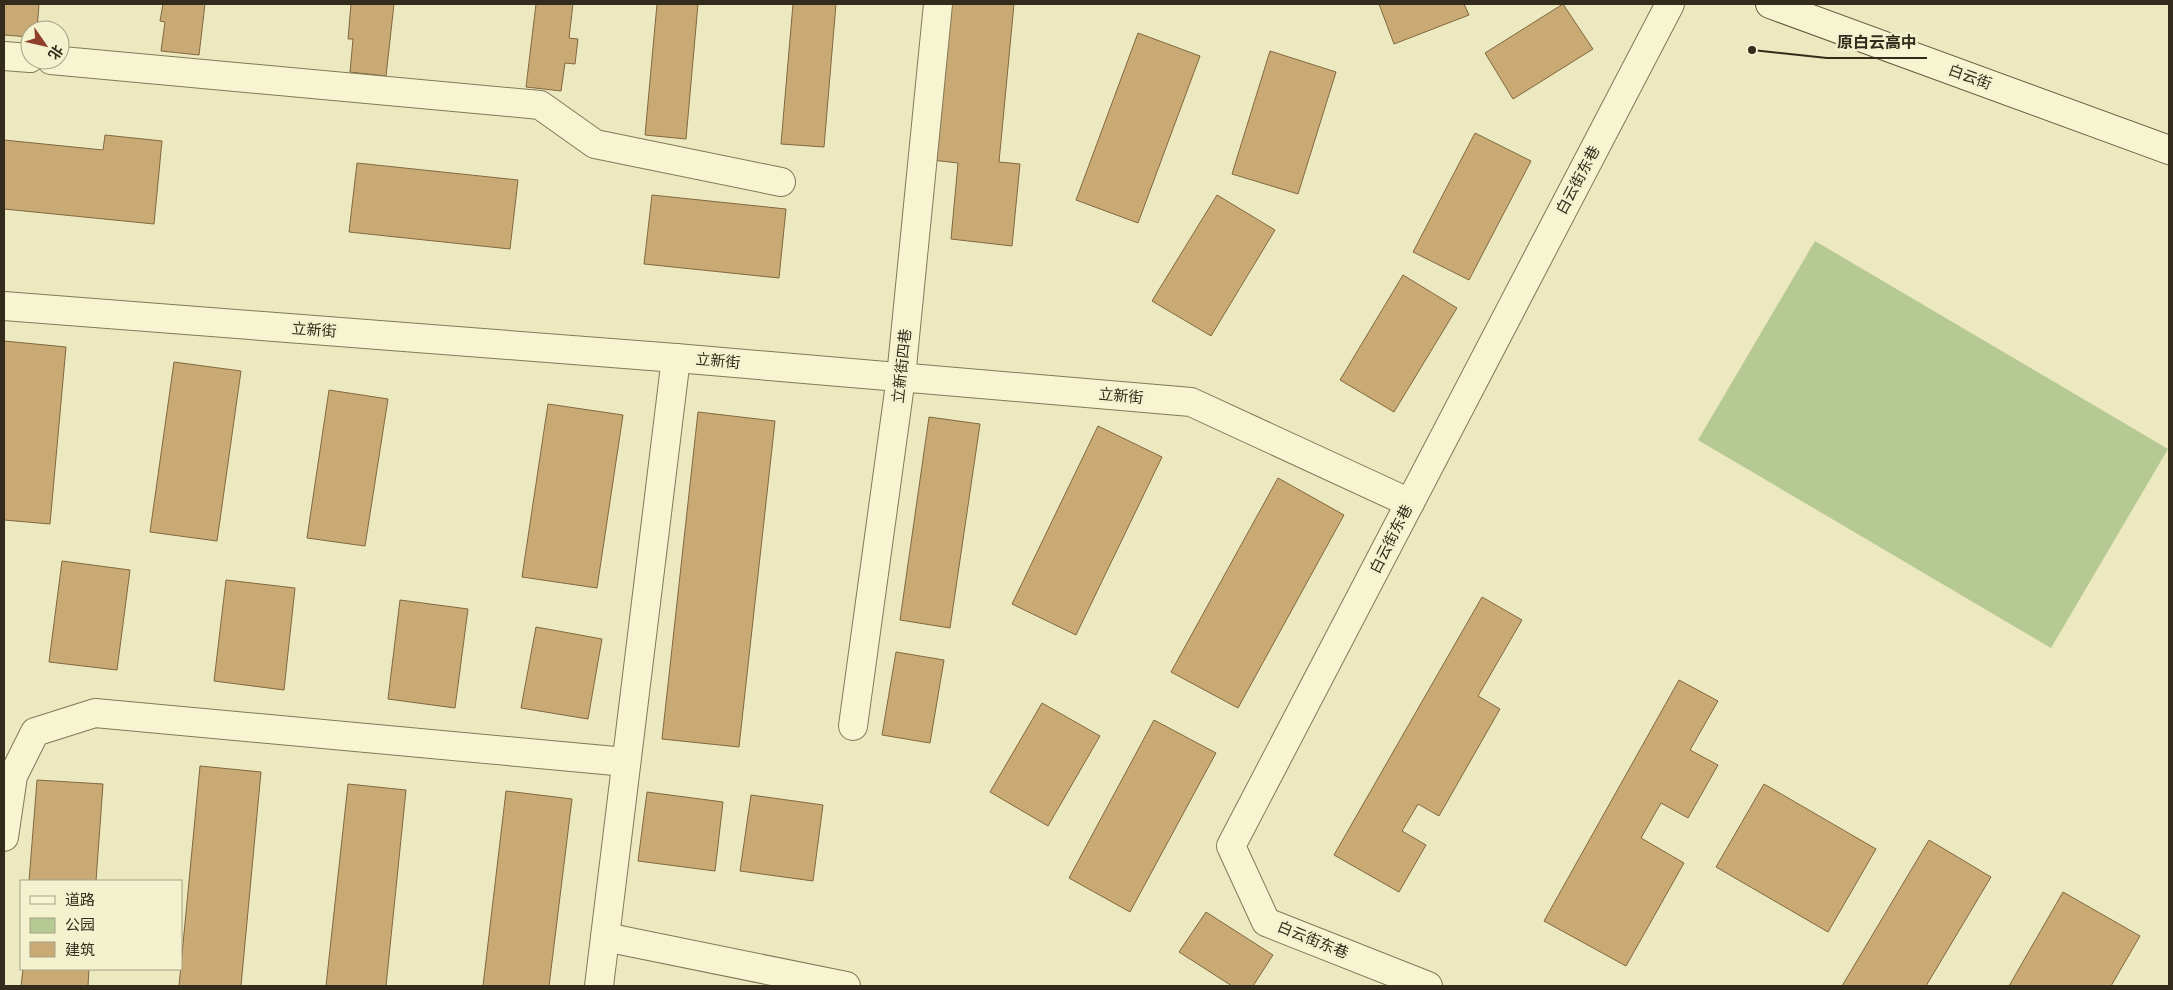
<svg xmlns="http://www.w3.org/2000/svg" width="2173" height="990" viewBox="0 0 2173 990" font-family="'Times New Roman','Noto Sans SC',serif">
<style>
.green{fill:#b7c993}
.building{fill:#c9aa75;stroke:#81683f}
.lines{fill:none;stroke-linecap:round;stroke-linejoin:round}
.street-casing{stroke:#837858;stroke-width:30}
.secondary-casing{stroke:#65593b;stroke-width:30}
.street{stroke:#f7f4d1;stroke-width:28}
.secondary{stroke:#f7f4d1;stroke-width:28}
.labels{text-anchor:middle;stroke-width:5;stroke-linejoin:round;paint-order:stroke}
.street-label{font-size:15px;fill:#332c1c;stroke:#f3f1ce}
.leader{fill:none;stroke:#332c1c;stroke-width:2}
.callout-dot{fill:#332c1c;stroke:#f3f1ce;stroke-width:2}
.callout-label{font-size:16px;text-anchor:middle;font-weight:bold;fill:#332c1c;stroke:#f3f1ce;stroke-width:5;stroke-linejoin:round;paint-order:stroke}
</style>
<rect width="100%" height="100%" fill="#ece8bf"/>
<polygon class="green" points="1815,241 2168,449 2051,648 1698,440"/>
<g class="building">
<polygon points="4,4 39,4 37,30 30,30 30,37 4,35"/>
<polygon points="163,4 205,4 199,55 161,51 165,22 160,21"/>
<polygon points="351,4 394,4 386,76 350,72 353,39 348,39"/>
<polygon points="536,4 573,4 569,38 578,39 575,64 565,63 561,91 526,87"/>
<polygon points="657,4 698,4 686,139 645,135"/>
<polygon points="793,4 836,4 824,147 781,144"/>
<polygon points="947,4 1014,4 999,162 1020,164 1012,246 951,239 958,163 932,160"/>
<polygon points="1379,4 1464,4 1469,15 1394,44"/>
<polygon points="1563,4 1593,49 1513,99 1485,53"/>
<polygon points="1138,33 1200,56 1138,223 1076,200"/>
<polygon points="1270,51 1336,72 1298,194 1232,174"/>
<polygon points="1475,133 1531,161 1469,280 1413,252"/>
<polygon points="105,135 162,141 154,224 4,209 4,140 103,150"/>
<polygon points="357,163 518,180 510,249 349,232"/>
<polygon points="652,195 786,209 779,278 644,264"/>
<polygon points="1217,195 1275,230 1211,336 1152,301"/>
<polygon points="1403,275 1457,308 1394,412 1340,380"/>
<polygon points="4,341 66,347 50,524 4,520"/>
<polygon points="174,362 241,371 217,541 150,532"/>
<polygon points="329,390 388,399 365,546 307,538"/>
<polygon points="548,404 623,415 597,588 522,577"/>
<polygon points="698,412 775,421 739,747 662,739"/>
<polygon points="929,417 980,424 950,628 900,620"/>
<polygon points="1098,426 1162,457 1076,635 1012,604"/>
<polygon points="1278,478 1344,515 1238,708 1171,672"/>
<polygon points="62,561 130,570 117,670 49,662"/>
<polygon points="226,580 295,588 284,690 214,681"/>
<polygon points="1482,597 1522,620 1478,696 1500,709 1439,816 1418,804 1402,831 1426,845 1399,892 1334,855"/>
<polygon points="400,600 468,609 455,708 388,699"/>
<polygon points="536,627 602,639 588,719 521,708"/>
<polygon points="896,652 944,660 930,743 882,735"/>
<polygon points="1679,680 1718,701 1690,750 1718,765 1688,818 1661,803 1641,838 1684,863 1626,966 1544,921"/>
<polygon points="1042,703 1100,736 1048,826 990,792"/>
<polygon points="1154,720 1216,753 1130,912 1069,878"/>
<polygon points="200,766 261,772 241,986 179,986"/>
<polygon points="37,780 103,784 96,881 29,881"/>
<polygon points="348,784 406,790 386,986 326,986"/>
<polygon points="1764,784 1876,849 1828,932 1716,867"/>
<polygon points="506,791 572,799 549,986 483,986"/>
<polygon points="647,792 723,802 715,871 638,861"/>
<polygon points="751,795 823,805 813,881 740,871"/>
<polygon points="1929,840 1991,877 1926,986 1842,986"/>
<polygon points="2063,892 2140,936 2111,986 2009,986"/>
<polygon points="1206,912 1273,955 1253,986 1232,986 1179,952"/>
<polygon points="23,969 89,969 88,986 21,986"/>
</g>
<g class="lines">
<defs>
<g id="street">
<polyline points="4,56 30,58"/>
<polyline points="51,60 540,105 595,144 781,182"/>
<polyline points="4,306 676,358 1191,402 1410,503"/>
<polyline points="853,726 901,377 938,4"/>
<polyline points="4,837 13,776 35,732 95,713 626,762"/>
<polyline points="605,937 846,986"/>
<polyline points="599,986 676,358"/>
<polyline points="1428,986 1266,922 1231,846 1670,4"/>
</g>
<polyline id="secondary" points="1770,4 2169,150"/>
</defs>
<use href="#street" class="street-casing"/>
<use href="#secondary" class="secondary-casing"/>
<use href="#street" class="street"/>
<use href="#secondary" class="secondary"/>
</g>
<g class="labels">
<g class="street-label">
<text transform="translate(1970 77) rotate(20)" y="5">白云街</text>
<text transform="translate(1578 180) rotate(-62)" y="5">白云街东巷</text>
<text transform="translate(314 330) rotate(4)" y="5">立新街</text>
<text transform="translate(718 361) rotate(5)" y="5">立新街</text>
<text transform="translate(902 366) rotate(-84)" y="5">立新街四巷</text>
<text transform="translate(1121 396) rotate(5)" y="5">立新街</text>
<text transform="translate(1391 539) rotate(-63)" y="5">白云街东巷</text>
<text transform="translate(1313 940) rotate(22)" y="5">白云街东巷</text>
</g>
</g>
<path class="leader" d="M1752 50L1827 58H1927"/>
<circle class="callout-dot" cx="1752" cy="50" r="5"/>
<g class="callout-label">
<text x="1877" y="48">原白云高中</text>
</g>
<rect width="2173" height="990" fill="none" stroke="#332c1c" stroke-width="10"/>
<rect x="20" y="880" width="162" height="90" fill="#f3f1ce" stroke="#a6a287"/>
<rect x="30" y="896" width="25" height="8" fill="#f7f4d1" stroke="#a6a287"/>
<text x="65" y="905" font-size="15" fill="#332c1c">道路</text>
<rect x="30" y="918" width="25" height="15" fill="#b7c993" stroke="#a6a287"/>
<text x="65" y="930" font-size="15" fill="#332c1c">公园</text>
<rect x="30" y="942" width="25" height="15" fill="#c9aa75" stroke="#a6a287"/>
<text x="65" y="955" font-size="15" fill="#332c1c">建筑</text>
<g transform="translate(45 45) rotate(124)"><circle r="24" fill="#f3f1ce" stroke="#a6a287"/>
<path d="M0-4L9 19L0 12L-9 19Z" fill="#90402a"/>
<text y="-8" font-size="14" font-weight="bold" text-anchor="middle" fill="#332c1c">北</text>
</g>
</svg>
